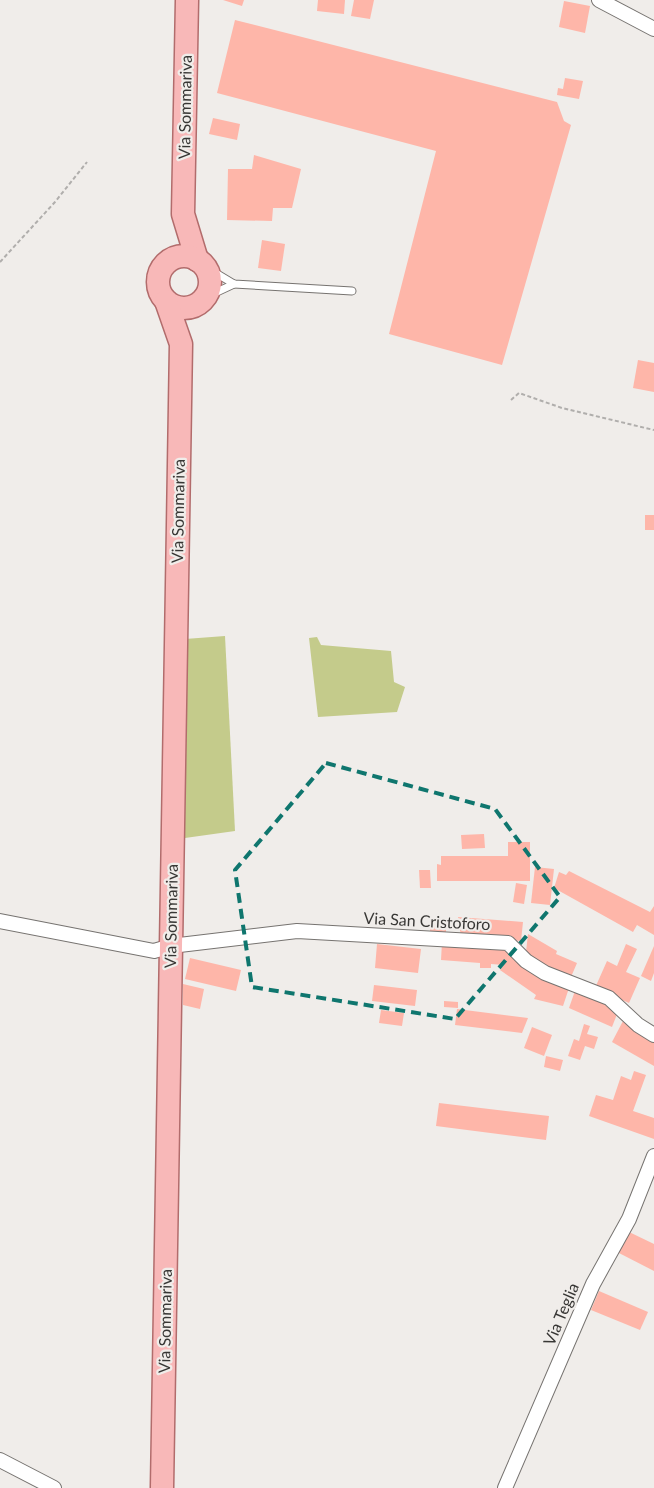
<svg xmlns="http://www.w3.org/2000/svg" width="654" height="1488" viewBox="0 0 654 1488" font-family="Lato,sans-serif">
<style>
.green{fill:#c4cb8b}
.building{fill:#feb6a9}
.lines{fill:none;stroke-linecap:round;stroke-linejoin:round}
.lane-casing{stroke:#767370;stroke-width:9}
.street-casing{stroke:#767370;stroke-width:16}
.primary-casing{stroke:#b26c6c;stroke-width:25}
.path{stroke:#b0aeac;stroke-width:2;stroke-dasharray:4 2.5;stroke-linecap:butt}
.lane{stroke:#fff;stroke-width:7}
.street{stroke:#fff;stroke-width:14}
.primary{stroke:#f8b8b8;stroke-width:22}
.marked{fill:none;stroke:#0f766e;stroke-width:4;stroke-dasharray:10 6;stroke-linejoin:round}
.labels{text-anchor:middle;stroke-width:4.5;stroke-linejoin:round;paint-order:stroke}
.street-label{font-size:16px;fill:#383735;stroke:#f0edea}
</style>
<rect width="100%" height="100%" fill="#f0edea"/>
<g class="green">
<polygon points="225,636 235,831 185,838 185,639"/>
<polygon points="317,637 321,645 391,651 394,682 405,687 397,712 318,717 309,638"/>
</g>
<g class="building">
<polygon points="223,0 244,0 242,6"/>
<polygon points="318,0 345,0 344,14 317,11"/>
<polygon points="354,0 374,0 370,19 351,16"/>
<polygon points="564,1 590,6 585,33 559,27"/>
<polygon points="235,20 557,102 564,121 571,125 502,365 389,334 436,151 217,93"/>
<polygon points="565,78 583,81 579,99 557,95 558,88 563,89"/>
<polygon points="213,118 240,124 237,140 209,134"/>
<polygon points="254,155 301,169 292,208 273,208 272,221 227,220 228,169 252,169"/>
<polygon points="262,240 285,244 281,271 258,268"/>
<polygon points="638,360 654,363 654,392 633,388"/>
<rect x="645" y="515" width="9" height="15"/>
<polygon points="484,834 485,848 462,849 461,835"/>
<polygon points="508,842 530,842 530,881 437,881 437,864 441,865 441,856 508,856"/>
<polygon points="535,867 554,869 550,905 531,903"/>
<polygon points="419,870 430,870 431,888 420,888"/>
<polygon points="569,871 650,912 654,906 654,935 637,925 633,932 554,888 559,872 566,875"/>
<polygon points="516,883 527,885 524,904 513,902"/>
<polygon points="458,917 523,922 521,941 461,936"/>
<rect x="430" y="919" width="16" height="15"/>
<polygon points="528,934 557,951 556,954 577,963 571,977 530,959 526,952"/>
<polygon points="442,942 507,946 570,985 563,1006 534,999 536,995 500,970 504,965 491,964 491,968 480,968 480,963 441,960"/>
<polygon points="377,944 421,949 418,973 375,968"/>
<polygon points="626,944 637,949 626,972 640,978 629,1003 595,988 607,961 617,966"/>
<polygon points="654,946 654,973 651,981 641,976"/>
<polygon points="190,958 241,970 236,991 185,979"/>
<polygon points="183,984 204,989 200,1009 183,1005"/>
<polygon points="374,985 417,990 415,1006 372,1001"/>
<polygon points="576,988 619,1009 612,1027 569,1008"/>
<polygon points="444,1001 458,1002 458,1008 444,1007"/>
<polygon points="457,1009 528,1018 522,1033 455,1025"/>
<polygon points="381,1010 404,1013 402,1026 379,1023"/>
<polygon points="623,1021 654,1038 654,1066 612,1042"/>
<polygon points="584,1024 590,1026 587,1034 598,1037 594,1049 585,1046 580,1060 568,1056 574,1039 579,1041"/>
<polygon points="532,1027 552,1035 544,1056 524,1048"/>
<polygon points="546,1056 563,1060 560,1071 544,1067"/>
<polygon points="634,1071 646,1075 633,1111 654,1118 654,1139 589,1116 596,1095 613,1100 621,1076 631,1080"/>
<polygon points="439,1103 549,1116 546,1140 436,1126"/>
<polygon points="627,1231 654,1244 654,1271 617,1252"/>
<polygon points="599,1291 648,1312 640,1330 591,1310"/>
</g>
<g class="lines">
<defs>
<g id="lane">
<polyline points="204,266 234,284 352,291"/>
<polyline points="204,298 234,284"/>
</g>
<g id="street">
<polyline points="599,0 654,29"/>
<polyline points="0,921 154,951 171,946 297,931 508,943 526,961 545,973 609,998 638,1025 654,1035"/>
<polyline points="0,1460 54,1488"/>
<polyline points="505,1488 593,1284 629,1219 654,1156"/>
</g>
<g id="primary">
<polyline points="187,0 183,214 197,260"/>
<circle cx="184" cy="282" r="26"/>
<polyline points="162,1488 181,344 166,301"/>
</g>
</defs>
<use href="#lane" class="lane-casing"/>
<use href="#street" class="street-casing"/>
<use href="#primary" class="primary-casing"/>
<g class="path">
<polyline points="0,262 55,202 87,162"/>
<polyline points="511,400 519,393 562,408 654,430"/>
</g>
<use href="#lane" class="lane"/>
<use href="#street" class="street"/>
<use href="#primary" class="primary"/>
</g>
<path class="marked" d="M326,763L495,809L560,897L455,1019L252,987L235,870Z"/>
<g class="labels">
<g class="street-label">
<text transform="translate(185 107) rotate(-89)" y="6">Via Sommariva</text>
<text transform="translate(178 511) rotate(-89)" y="6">Via Sommariva</text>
<text transform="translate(171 916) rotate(-89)" y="6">Via Sommariva</text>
<text transform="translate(427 921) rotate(3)" y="6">Via San Cristoforo</text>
<text transform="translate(561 1314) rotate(-67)" y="6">Via Teglia</text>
<text transform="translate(165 1321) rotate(-89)" y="6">Via Sommariva</text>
</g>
</g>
</svg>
